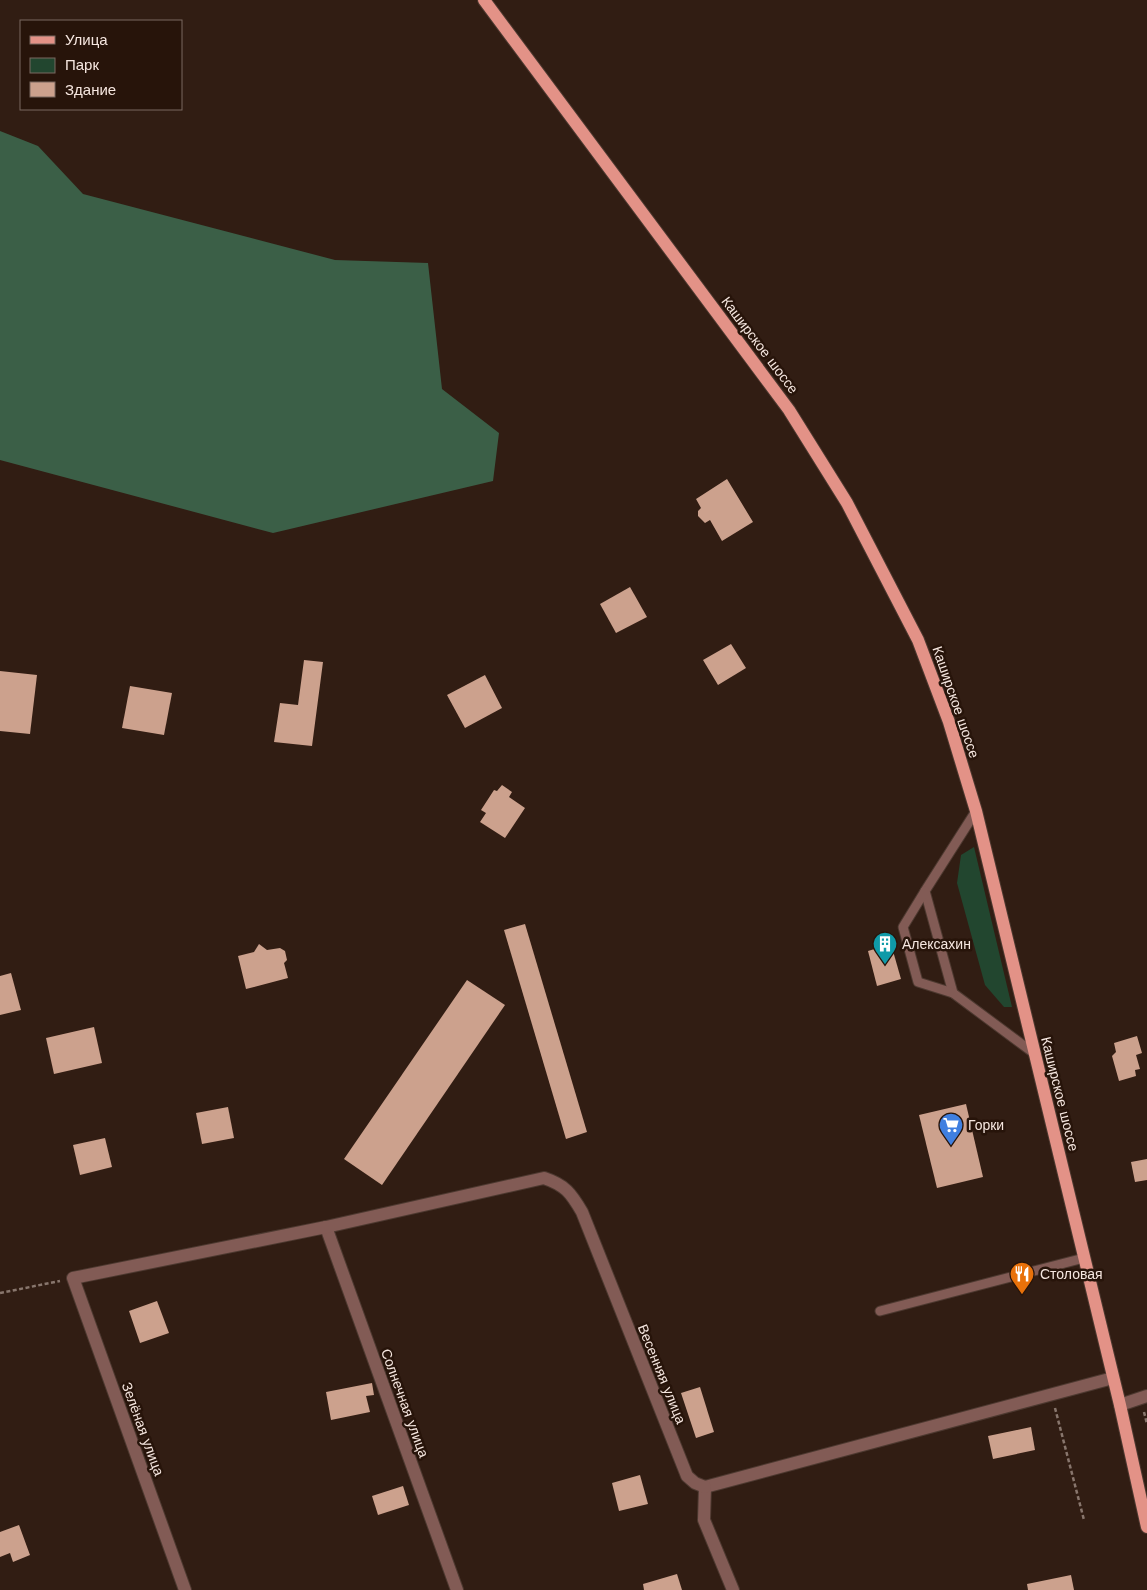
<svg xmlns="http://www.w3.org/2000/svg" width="1147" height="1590" viewBox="0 0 1147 1590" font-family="'Work Sans',sans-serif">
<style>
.green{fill:#22462f}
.forest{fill:#3b5f47}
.building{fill:#cca18d}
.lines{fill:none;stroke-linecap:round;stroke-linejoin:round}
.service-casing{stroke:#4d3930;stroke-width:11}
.minor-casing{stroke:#4d3930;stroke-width:14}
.primary-casing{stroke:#4d3930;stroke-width:14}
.path{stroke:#88766d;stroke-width:2.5;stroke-dasharray:4 2.5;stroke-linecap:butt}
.service{stroke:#825b55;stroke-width:9}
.minor{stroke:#825b55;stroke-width:12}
.primary{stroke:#e39287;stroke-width:12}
.labels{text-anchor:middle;stroke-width:5;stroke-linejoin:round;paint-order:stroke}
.street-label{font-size:14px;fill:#f6e7e0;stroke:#27140a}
.poi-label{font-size:14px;fill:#f6e7e0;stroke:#27140a;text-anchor:start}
</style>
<rect width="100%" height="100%" fill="#311d13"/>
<polygon class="green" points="974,847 1012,1007 1004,1007 985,985 957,883 961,855"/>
<polygon class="forest" points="0,131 38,146 83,194 335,260 428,263 442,389 499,433 493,481 273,533 0,460"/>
<g class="building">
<polygon points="727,479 753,522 722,541 710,520 705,523 698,516 698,511 701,508 696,499"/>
<polygon points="630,587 647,617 616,633 600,604"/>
<polygon points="731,644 746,668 718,685 703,660"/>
<polygon points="304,660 323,662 312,746 274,742 280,703 298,705"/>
<polygon points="0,671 37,675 30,734 0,731"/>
<polygon points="485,675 502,708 465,728 447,695"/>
<polygon points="130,686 172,693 164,735 122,728"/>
<polygon points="502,785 512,792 509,797 525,808 505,838 480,822 486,813 481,810 494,790 497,791"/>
<polygon points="525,924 587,1132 566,1139 504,930"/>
<polygon points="259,944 267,950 280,948 285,951 287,960 284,963 288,978 246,989 238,956 254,952"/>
<polygon points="891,944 901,979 877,986 868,951"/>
<polygon points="11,973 21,1010 0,1015 0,976"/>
<polygon points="467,980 505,1005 382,1185 344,1159"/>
<polygon points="94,1027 102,1063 54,1074 46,1038"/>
<polygon points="1137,1036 1142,1053 1136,1055 1140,1069 1135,1070 1136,1076 1119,1081 1112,1056 1116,1052 1114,1043"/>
<polygon points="966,1104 983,1177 937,1188 919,1115"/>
<polygon points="228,1107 234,1138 202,1144 196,1113"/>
<polygon points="105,1138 112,1167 80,1175 73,1145"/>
<polygon points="1147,1159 1147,1180 1135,1182 1131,1162"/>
<polygon points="157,1301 169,1333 140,1343 129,1311"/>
<polygon points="372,1383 374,1395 366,1396 370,1412 331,1420 326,1392"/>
<polygon points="700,1387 714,1432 696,1438 681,1393"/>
<polygon points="1031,1427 1035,1450 993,1459 988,1436"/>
<polygon points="640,1475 648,1504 619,1511 612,1483"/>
<polygon points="403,1486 409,1505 378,1515 372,1496"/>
<polygon points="19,1525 30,1555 13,1562 10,1553 0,1557 0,1532"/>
<polygon points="677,1574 682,1590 644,1590 643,1584"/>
<polygon points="1071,1575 1074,1590 1028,1590 1027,1584"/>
</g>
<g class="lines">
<defs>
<g id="service">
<polyline points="976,811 925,891 953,993 1035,1054"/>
<polyline points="925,891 903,927 918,982 953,993"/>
<polyline points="880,1311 1084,1258"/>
</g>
<g id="minor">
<polyline points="326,1227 457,1590"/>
<polyline points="1120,1405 1147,1396"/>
<polyline points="705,1487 1113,1378"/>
<polyline points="705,1487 704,1520 733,1590"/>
<path d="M185,1590L73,1278L326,1227L544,1178C565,1185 571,1193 582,1212L687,1476L695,1483L705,1487"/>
</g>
<polyline id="primary" points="484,0 789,410 847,503 918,640 949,722 976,811 1120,1405 1147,1527"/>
</defs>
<use href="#service" class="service-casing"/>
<use href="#minor" class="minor-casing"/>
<use href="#primary" class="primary-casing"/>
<g class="path">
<polyline points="0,1293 60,1281"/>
<polyline points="1055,1408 1084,1520"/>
<polyline points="1144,1412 1147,1424"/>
</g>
<use href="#service" class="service"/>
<use href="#minor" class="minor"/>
<use href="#primary" class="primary"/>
</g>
<defs>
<symbol id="building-pin" viewBox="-11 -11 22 30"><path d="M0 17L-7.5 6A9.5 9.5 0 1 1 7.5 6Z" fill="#0f9aa8" stroke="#27140a"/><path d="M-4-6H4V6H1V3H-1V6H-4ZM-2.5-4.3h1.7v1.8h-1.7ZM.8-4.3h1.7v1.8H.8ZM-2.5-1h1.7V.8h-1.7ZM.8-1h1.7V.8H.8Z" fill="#fff"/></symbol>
<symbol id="supermarket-pin" viewBox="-11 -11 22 30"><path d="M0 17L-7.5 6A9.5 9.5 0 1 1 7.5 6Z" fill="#3f7fe0" stroke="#27140a"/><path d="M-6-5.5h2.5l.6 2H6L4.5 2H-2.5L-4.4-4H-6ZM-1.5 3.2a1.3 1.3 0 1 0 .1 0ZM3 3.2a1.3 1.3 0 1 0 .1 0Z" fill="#fff"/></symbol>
<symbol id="restaurant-pin" viewBox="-11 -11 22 30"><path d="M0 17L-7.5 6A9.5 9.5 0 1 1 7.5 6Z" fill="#e8710a" stroke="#27140a"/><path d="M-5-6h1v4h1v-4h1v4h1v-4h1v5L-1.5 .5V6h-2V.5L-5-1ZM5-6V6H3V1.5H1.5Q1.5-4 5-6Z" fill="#fff"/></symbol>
</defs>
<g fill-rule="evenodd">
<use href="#building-pin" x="871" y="930" width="28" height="38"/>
<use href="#supermarket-pin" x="937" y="1111" width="28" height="38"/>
<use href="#restaurant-pin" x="1008" y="1260" width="28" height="38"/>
</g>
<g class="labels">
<g class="street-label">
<text transform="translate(760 345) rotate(53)" y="5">Каширское шоссе</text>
<text transform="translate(956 702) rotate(71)" y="5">Каширское шоссе</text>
<text transform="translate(1060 1094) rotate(76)" y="5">Каширское шоссе</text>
<text transform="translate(662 1374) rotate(68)" y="5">Весенняя улица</text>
<text transform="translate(405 1403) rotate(70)" y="5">Солнечная улица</text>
<text transform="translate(143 1429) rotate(70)" y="5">Зелёная улица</text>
</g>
<g class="poi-label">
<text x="902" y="949">Алексахин</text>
<text x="968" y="1130">Горки</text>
<text x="1040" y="1279">Столовая</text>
</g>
</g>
<rect x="20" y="20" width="162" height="90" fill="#27140a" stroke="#7a6860"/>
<rect x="30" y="36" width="25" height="8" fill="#e39287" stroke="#7a6860"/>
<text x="65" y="45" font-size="15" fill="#f6e7e0">Улица</text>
<rect x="30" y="58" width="25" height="15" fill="#22462f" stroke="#7a6860"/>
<text x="65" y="70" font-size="15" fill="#f6e7e0">Парк</text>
<rect x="30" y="82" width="25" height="15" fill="#cca18d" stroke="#7a6860"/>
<text x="65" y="95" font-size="15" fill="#f6e7e0">Здание</text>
</svg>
